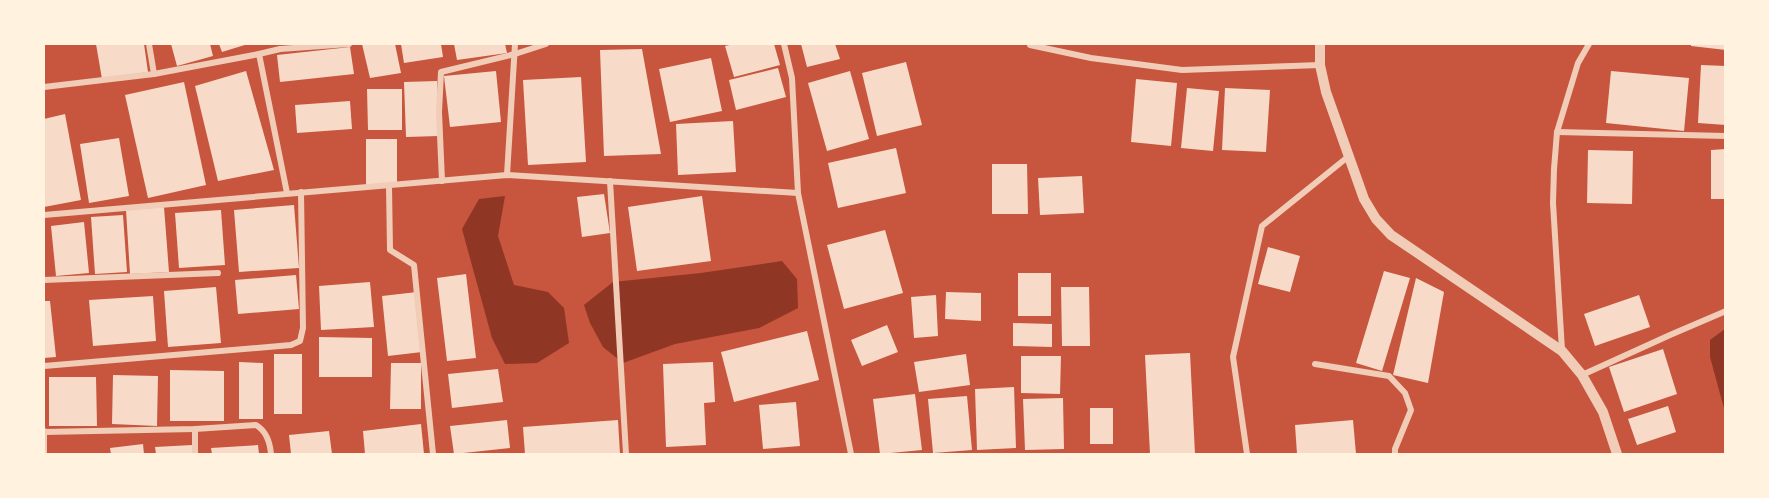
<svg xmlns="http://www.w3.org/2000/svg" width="1769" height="498" viewBox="0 0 1769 498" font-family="Poppins,sans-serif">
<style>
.water{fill:#8f3625}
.building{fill:#f7dbc8}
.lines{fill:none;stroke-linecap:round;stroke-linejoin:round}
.minor{stroke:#f1ccb7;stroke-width:6}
.tertiary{stroke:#f1ccb7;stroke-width:10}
</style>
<rect width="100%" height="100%" fill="#c8553d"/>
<g class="water">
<polygon points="505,196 498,236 514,285 548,292 564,308 569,343 537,363 505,364 492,338 462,229 479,199"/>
<polygon points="782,261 797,279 798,308 759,328 675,344 623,363 603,347 590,323 584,305 613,282 701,273"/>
<polygon points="1725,329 1725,412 1710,357 1710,340"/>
</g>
<g class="building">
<polygon points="96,44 144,44 148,72 102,79"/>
<polygon points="171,44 210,44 213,56 177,66"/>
<polygon points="219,44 248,44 222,52"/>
<polygon points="362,44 395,44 401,73 370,78"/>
<polygon points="401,44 441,44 443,57 404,63"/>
<polygon points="454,44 505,44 507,53 457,60"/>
<polygon points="734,44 774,44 780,65 734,77 725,46"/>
<polygon points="801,44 835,44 840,59 807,67"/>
<polygon points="1691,44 1726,44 1726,50 1691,46"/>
<polygon points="350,47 354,74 280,82 277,55"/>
<polygon points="642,49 661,154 604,156 600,50"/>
<polygon points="711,58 722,111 670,122 659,69"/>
<polygon points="906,62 922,125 877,136 862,73"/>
<polygon points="1701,65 1726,66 1726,125 1698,123"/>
<polygon points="778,68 786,97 736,110 729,80"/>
<polygon points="246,71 274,170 218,181 195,86"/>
<polygon points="496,71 501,122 450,127 444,76"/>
<polygon points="850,71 869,139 827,151 808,83"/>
<polygon points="1611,71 1689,78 1684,131 1606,123"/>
<polygon points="581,77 586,162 528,165 523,80"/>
<polygon points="1136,79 1177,83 1171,146 1131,142"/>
<polygon points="437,81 439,136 406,137 404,82"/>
<polygon points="184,82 206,185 148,198 125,95"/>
<polygon points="1187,88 1219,91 1213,151 1181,148"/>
<polygon points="1225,88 1270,90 1266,152 1222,150"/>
<polygon points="367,89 402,89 402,130 368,130"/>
<polygon points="350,101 352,129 297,133 295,105"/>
<polygon points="65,114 81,200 44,207 44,119"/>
<polygon points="733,121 736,172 678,175 676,124"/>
<polygon points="119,138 129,196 89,203 80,144"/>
<polygon points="366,139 397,139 397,184 366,186"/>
<polygon points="896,148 906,193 838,208 828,163"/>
<polygon points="1726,149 1726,199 1711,199 1711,150"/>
<polygon points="1588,150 1633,151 1632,204 1587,203"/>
<polygon points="992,164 1027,164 1028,214 992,214"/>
<polygon points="1082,176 1084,213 1040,215 1038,178"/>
<polygon points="604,194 610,233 582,237 577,197"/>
<polygon points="702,196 711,261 637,271 628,207"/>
<polygon points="294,205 299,268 239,272 234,210"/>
<polygon points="164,207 169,272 130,274 126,210"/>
<polygon points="221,210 225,265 179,268 175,213"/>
<polygon points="123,215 127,272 95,274 91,217"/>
<polygon points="84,222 89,273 56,276 51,226"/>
<polygon points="885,230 903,293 844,309 827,245"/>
<polygon points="1268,247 1300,256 1290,292 1258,284"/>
<polygon points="1384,271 1410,278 1382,371 1356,363"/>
<rect x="1018" y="273" width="33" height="43"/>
<polygon points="466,274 476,358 447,361 437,278"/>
<polygon points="296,275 299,309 238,314 235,280"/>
<polygon points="1416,278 1444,292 1428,383 1393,375"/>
<polygon points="370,282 374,327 321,330 319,286"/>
<polygon points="216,287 221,343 168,347 164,291"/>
<polygon points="1061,287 1089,287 1090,346 1062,346"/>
<polygon points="417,292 422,352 388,356 382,296"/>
<polygon points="946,292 981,293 981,321 945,319"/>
<polygon points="936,295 938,336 914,338 911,297"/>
<polygon points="1639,295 1650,327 1595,346 1584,314"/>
<polygon points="153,296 156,341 93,346 89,300"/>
<polygon points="44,301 50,301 56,357 44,358"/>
<polygon points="1013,323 1052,324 1052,347 1013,346"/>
<polygon points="887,325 898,352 862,366 851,340"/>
<polygon points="807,331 819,380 734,402 721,352"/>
<polygon points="319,337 372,338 372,377 319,377"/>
<polygon points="1663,349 1677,394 1624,412 1609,367"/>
<polygon points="1190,353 1195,454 1150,454 1145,355"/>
<rect x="274" y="354" width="28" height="60"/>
<polygon points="966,354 970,385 919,392 914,362"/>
<polygon points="1021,356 1061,356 1060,394 1021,393"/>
<polygon points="239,362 263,363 263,419 239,419"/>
<polygon points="713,362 715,402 704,403 706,445 666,447 663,364"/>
<polygon points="391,363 421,363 421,409 390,409"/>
<polygon points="498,369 503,402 452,408 448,374"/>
<polygon points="170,370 224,371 224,421 170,421"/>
<polygon points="113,375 158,376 157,426 112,424"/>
<polygon points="49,377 96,377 97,426 49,426"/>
<polygon points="1014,387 1016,448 977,450 975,389"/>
<polygon points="915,394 922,450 880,454 873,399"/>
<polygon points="967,396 972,450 933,453 928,399"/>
<polygon points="1063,398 1064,449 1025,450 1023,399"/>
<polygon points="796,402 800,446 763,449 759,405"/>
<polygon points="1668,406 1676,432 1637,445 1628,419"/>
<rect x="1090" y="408" width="23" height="36"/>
<polygon points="507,420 510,448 454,454 450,426"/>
<polygon points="618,420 620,454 525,454 523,427"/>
<polygon points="1353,420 1356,454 1297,454 1295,425"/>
<polygon points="421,424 424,454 365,454 363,431"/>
<polygon points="329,431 332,454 291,454 289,435"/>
<polygon points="143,444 144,454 111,454 110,448"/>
<polygon points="192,445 192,454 156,454 155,447"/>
<polygon points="258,445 259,454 212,454 211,448"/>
</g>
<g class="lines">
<g class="minor">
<polyline points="149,44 154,74"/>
<polyline points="784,44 792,78 798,193 851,454"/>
<polyline points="1030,45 1091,58 1182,70 1320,65"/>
<polyline points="259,54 280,49 349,44"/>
<polyline points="44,87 154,74 259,54 287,193"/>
<polyline points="1557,132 1726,136"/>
<polyline points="507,175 515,44"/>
<polyline points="442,181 439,112 441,72 515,54 546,44"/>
<polyline points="610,181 626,454"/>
<polyline points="389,186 390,250 414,265 433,454"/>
<polyline points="44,215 507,175 798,193"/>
<polyline points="44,280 218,273"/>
<polyline points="1562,350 1553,203 1554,169 1557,132 1578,63 1589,44"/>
<polyline points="1315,364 1389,376 1405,393 1411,410 1395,449 1395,454"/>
<polyline points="44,366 291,345 300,341 303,328 301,192"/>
<polyline points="1582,375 1670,335 1726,311"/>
<polyline points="195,429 195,454"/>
<path d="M44,431V432L195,429L256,425C266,431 270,442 271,454"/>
<polyline points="44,432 44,454"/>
<polyline points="1247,454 1233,357 1262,226 1349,156"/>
</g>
<polyline class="tertiary" points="1320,44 1320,65 1326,92 1364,199 1376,219 1391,235 1562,351 1582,375 1603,412 1617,454"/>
</g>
<rect width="1769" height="498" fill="none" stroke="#fff3e0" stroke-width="90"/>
</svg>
